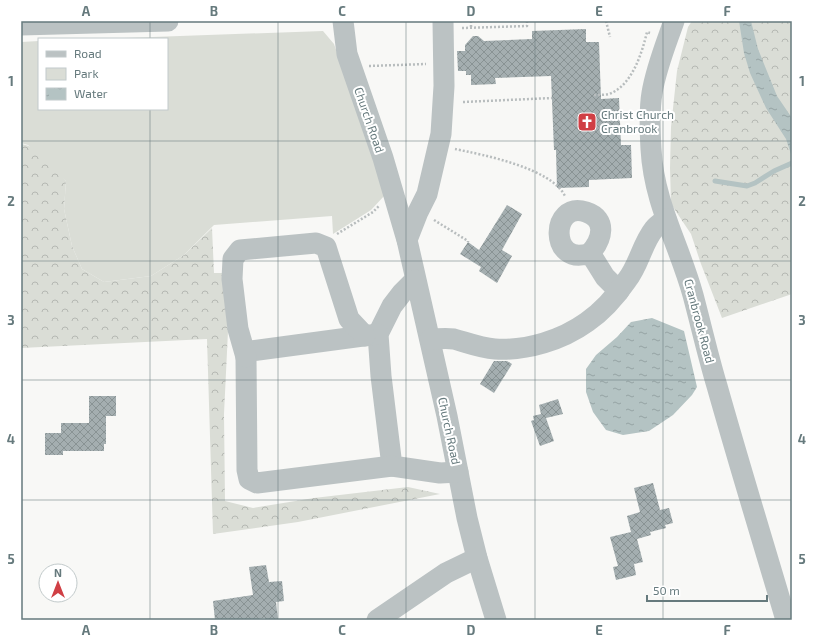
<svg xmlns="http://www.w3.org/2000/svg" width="813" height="641" viewBox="0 0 813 641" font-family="'Exo 2',sans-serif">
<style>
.green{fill:#daddd6}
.forest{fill:url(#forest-crowns)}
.water{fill:url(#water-ripples)}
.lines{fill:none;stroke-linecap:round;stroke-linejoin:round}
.stream{stroke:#b4c3c3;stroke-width:5}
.building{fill:url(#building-cross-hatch)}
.path{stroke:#b8bdbe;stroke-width:2.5;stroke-dasharray:2 2;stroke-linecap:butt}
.minor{stroke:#bbc2c3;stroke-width:21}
.grid{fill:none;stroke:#667a7d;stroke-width:1;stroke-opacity:0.55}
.labels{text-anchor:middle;stroke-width:4;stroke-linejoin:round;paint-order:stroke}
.poi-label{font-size:12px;fill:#667a7d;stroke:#fff;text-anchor:start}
.street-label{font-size:12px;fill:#667a7d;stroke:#fff}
.neatline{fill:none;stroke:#667a7d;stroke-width:1.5}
.grid-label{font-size:13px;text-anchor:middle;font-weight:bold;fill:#667a7d}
</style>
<defs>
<pattern id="forest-crowns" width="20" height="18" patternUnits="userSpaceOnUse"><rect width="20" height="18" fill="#daddd6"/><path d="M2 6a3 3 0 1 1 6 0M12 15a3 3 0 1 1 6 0" fill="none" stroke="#b5b8b3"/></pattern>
<pattern id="water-ripples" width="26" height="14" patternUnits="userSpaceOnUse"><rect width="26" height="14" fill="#b4c3c3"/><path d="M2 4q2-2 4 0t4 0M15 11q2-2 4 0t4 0" fill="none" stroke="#96a3a4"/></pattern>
<pattern id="building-cross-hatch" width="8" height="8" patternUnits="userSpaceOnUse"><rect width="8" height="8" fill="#a4aeb0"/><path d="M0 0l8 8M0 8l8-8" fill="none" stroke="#899394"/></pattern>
</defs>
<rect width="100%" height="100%" fill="#f8f8f6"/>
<polygon class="green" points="323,31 334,44 385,195 371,210 333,234 332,216 214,225 184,255 151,276 104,282 82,269 72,246 64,209 66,181 28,145 21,143 21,42 39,41 39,109 167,109 167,39 97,39"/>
<g class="forest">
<polygon points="692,21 792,21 792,294 722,318 701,264 691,234 671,204 670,168 671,127 677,71 688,27"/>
<path d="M21,144C41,147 55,166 66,181L64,209L72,246L82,269L104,282L151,276L184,255L212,228L214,273H223L228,331L224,414L225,501L253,508L314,498L408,487L440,494L298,522L213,534L207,339L21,348Z"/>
</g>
<g class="water">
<polygon points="739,21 751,21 758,49 777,96 792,118 792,157 786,139 766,108 750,73 744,53"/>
<polygon points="652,318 684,331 697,387 692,395 673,415 649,431 623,435 606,430 593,412 586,392 586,369 596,355 617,337 631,322"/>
</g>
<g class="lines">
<polyline class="stream" points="715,181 747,186 755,183 774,171 792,163"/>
</g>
<g class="building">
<polygon points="586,29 586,42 599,42 601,99 619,98 621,145 631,145 632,178 589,180 589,187 557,188 556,150 554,150 551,76 495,78 496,84 471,85 471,75 466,75 466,71 458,71 457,51 465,51 465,45 473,36 478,36 484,41 532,39 532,31"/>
<polygon points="507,205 522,214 502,250 512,256 497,283 479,271 481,267 460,254 468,242 479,250"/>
<polygon points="494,361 507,361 512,364 494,393 480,384"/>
<polygon points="89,396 116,396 116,416 106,416 106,444 104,444 104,451 63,451 63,455 45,455 45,433 61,433 61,423 89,423"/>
<polygon points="558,399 563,414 546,418 554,441 540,446 531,421 534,420 533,416 541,414 539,405"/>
<polygon points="653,483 660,510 669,508 673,523 665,525 666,528 650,532 651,535 637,539 643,562 634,564 636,575 616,580 613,567 618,566 610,537 631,532 627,516 640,512 634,488"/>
<polygon points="266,565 269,582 282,581 284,601 276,602 278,620 265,620 265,618 250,620 215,620 213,601 253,595 249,567"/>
</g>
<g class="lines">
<g class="path">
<polyline points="471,21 471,28"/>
<polyline points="606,21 610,37"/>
<polyline points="462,28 527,26 527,21"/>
<polyline points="369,66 426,64"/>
<path d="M594,95C599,95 604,95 609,94C632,86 642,53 647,32L650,33"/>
<polyline points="463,102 552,98"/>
<path d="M455,149C484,155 551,168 565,196"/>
<polyline points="434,220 468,241 468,242"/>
<polyline points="337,234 373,212 379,206"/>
</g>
<g class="minor">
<polyline points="343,21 347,54 383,158 407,240 447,416 467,518 477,558 496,620"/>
<path d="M674,21C666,44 656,68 652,93C649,110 650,131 651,149C654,204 679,244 693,295C701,325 708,356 717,386C739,464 763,542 786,620"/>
<polyline points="21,25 168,21"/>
<polyline points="407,240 418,212 427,194 441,134 444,86 443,21"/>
<path d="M590,253C549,268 550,200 586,212C608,219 602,240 590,253L605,277L619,291"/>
<polyline points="415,280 402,293 392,306 378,334 381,376 392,466 440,473 458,472"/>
<polyline points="378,334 251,351 246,357 247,470 249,479 257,483 392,466"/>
<path d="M430,339C437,339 446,338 454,339C468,343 481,348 495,349C527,351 562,340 587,322C603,311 616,296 627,280C639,265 642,244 654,229C657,225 662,222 666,219"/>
<polyline points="246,357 238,329 232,279 233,259 240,250 316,243 326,247 349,319 365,336"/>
<polyline points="377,620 446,573 477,558"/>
</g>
</g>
<path class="grid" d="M150,21V39M278,21V620M406,21V620M535,21V620M663,21V620M150,109V620M21,141H792M21,261H792M21,380H792M21,500H792"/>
<defs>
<symbol id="church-square" viewBox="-11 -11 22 22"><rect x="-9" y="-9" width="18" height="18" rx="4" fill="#d03f45" stroke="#fff"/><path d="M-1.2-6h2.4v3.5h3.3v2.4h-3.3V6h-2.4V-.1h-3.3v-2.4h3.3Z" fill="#fff"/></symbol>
</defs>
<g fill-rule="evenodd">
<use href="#church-square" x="576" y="111" width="22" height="22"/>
</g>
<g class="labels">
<g class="poi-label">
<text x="601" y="119">Christ Church<tspan x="601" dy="14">Cranbrook</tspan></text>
</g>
<g class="street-label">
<text transform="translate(369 120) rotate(71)" y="4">Church Road</text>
<text transform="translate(699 321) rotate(75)" y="4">Cranbrook Road</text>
<text transform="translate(449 431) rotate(78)" y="4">Church Road</text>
</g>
</g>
<rect width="813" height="641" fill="none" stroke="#ffffff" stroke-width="44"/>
<rect x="38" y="38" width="130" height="72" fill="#ffffff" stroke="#c2cacb"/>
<rect x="46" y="51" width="20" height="6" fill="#bbc2c3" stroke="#c2cacb"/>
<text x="74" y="58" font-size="12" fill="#667a7d">Road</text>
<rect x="46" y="68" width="20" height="12" fill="#daddd6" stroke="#c2cacb"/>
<text x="74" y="78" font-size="12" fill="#667a7d">Park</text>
<rect x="46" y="88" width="20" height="12" fill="url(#water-ripples)" stroke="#c2cacb"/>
<text x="74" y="98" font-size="12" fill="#667a7d">Water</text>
<g transform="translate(58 583)"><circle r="19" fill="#ffffff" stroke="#c2cacb"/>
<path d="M0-3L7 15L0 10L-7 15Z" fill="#d03f45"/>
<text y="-6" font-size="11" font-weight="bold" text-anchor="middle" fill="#667a7d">N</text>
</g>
<path d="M647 595v6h120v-6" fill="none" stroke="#667a7d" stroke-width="2"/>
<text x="653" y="595" font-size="12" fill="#667a7d" stroke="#ffffff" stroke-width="3" paint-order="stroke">50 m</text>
<rect x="22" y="22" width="769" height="597" class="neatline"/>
<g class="grid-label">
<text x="86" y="16">A</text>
<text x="214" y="16">B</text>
<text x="342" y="16">C</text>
<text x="471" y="16">D</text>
<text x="599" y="16">E</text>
<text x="727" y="16">F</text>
<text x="11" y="86">1</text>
<text x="802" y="86">1</text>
<text x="11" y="206">2</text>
<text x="802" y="206">2</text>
<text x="11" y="325">3</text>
<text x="802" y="325">3</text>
<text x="11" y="444">4</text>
<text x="802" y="444">4</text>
<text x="11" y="564">5</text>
<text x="802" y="564">5</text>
<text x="86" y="635">A</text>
<text x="214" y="635">B</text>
<text x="342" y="635">C</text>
<text x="471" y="635">D</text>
<text x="599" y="635">E</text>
<text x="727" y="635">F</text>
</g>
</svg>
